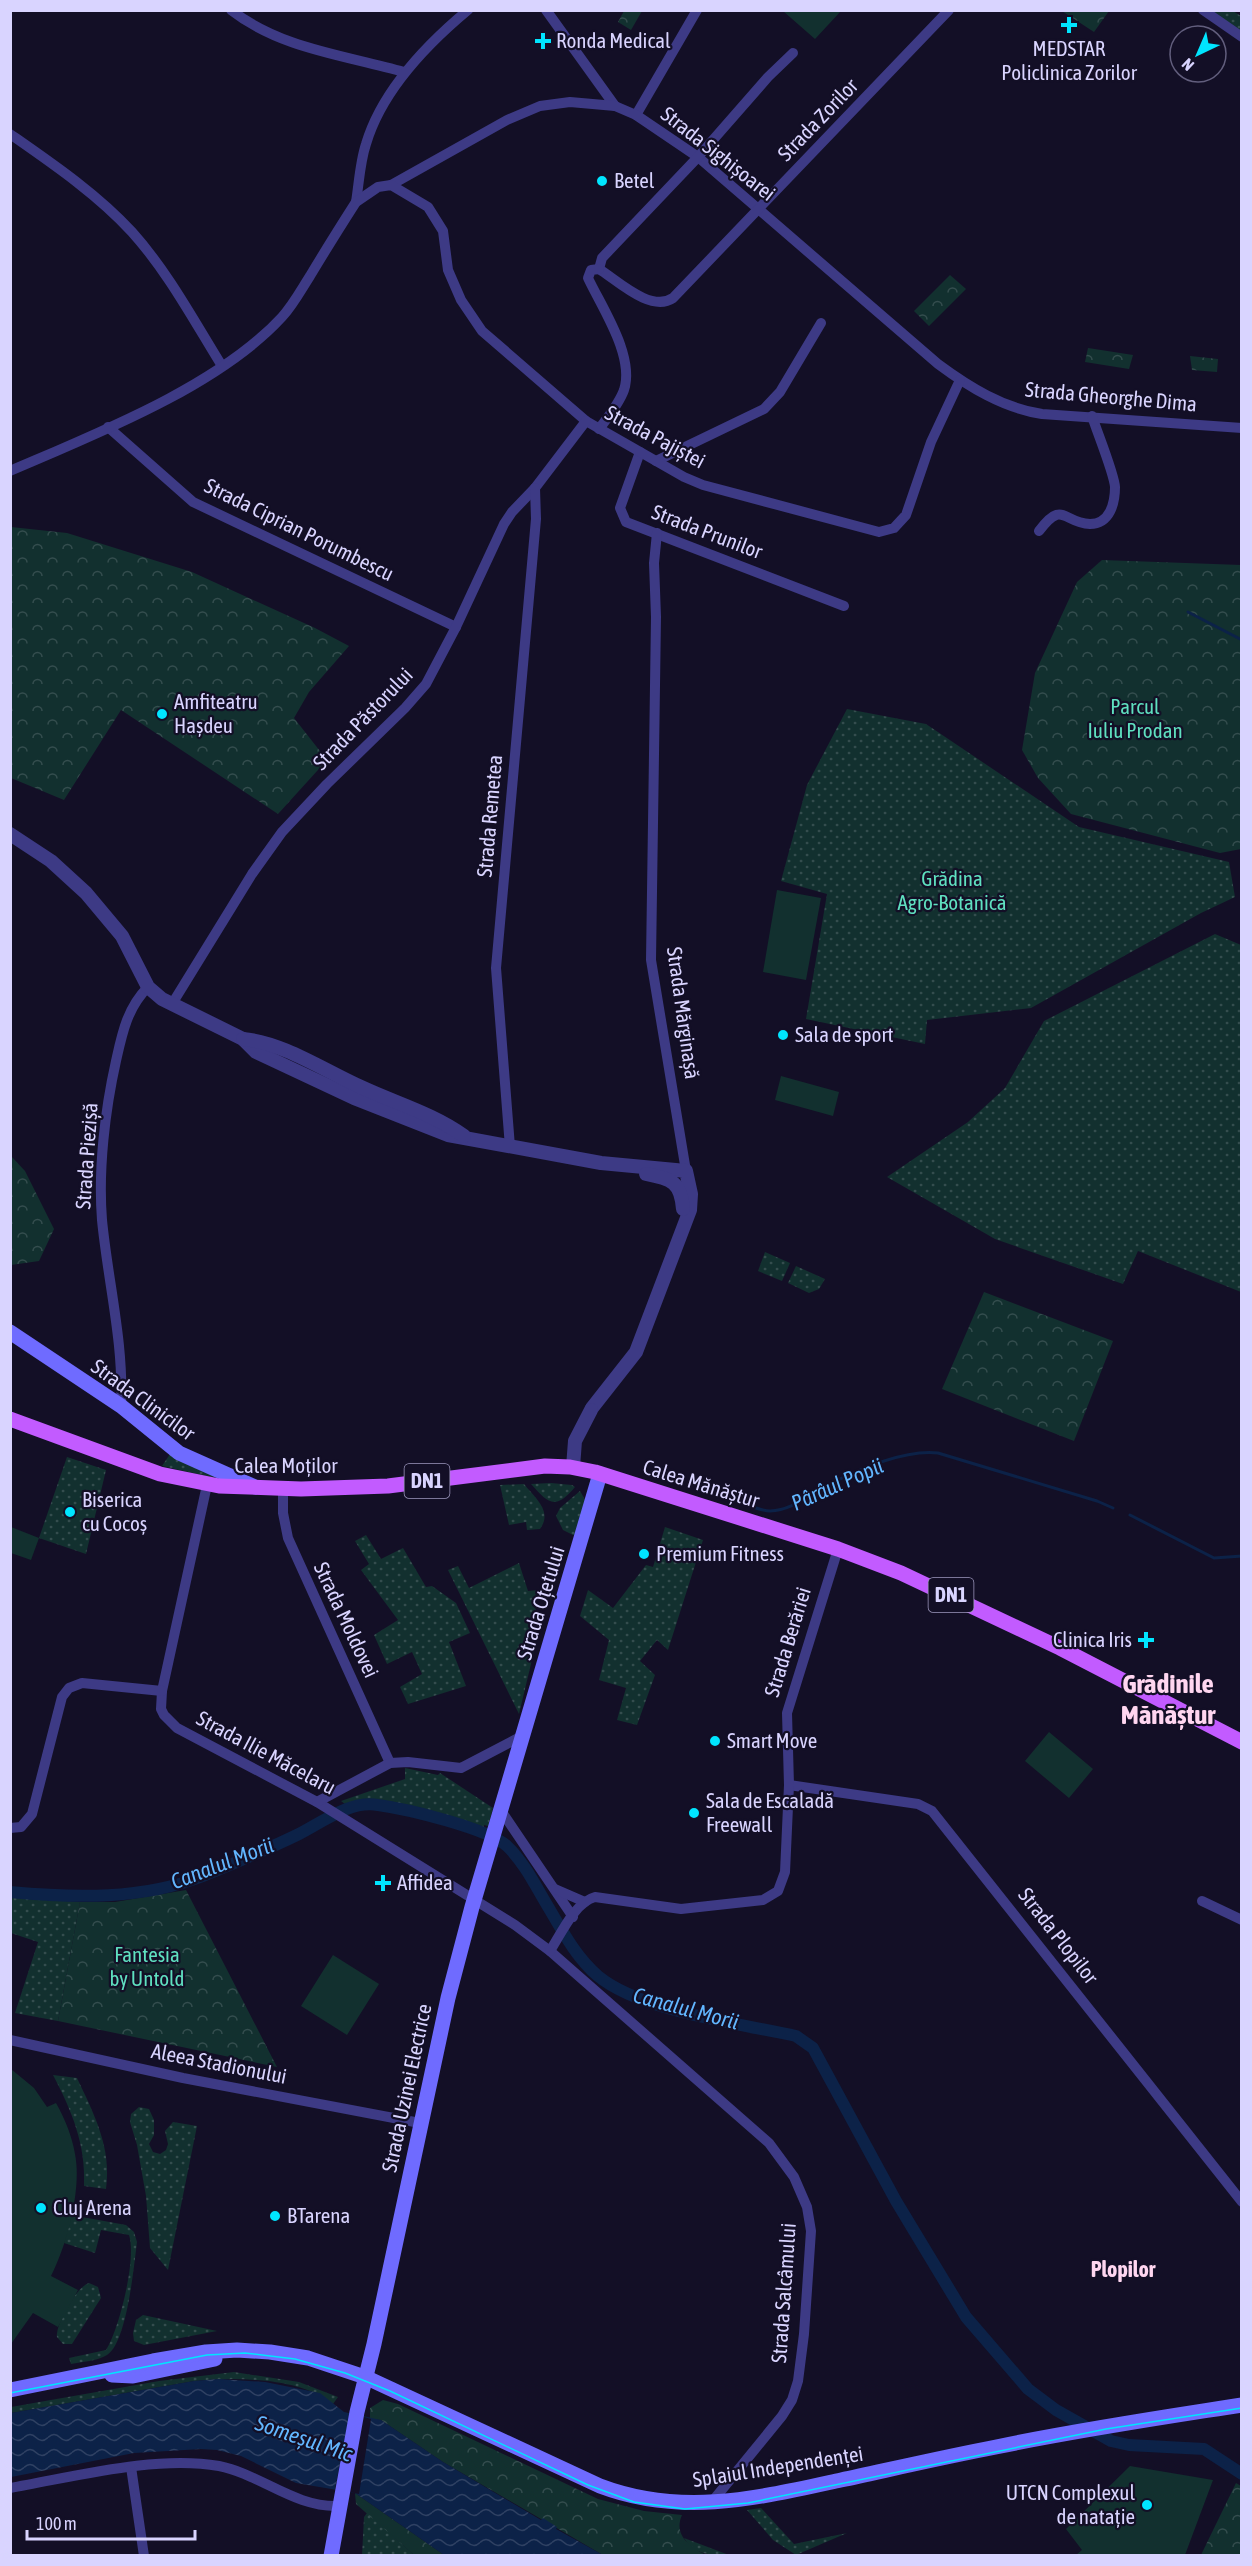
<svg xmlns="http://www.w3.org/2000/svg" width="1252" height="2566" viewBox="0 0 1252 2566" font-family="'Asap Condensed',sans-serif">
<style>
.grass{fill:url(#grass-dots)}
.park{fill:url(#park-crowns)}
.pitch{fill:#12302f}
.water{fill:url(#water-waves)}
.pier{fill:#130f26}
.lines{fill:none;stroke-linecap:round;stroke-linejoin:round}
.stream{stroke:#0c2248;stroke-width:3}
.canal{stroke:#0c2248;stroke-width:12}
.minor{stroke:#3d3a85;stroke-width:10}
.tertiary{stroke:#3d3a85;stroke-width:14}
.secondary{stroke:#6f6bff;stroke-width:15}
.primary{stroke:#c25bff;stroke-width:15}
.tram{stroke:#00e5ff;stroke-width:1.5}
.poi-dot{fill:#00e5ff;stroke:#130f26;stroke-width:2}
.labels{text-anchor:middle;stroke-width:4.5;stroke-linejoin:round;paint-order:stroke}
.shield{fill:#130f26;stroke:#9e99be;stroke-width:1.5}
.shield-label{font-size:20px;font-weight:bold;fill:#d9d4ff}
.poi-label{font-size:21px;fill:#d9d4ff;stroke:#130f26;text-anchor:start}
.street-label{font-size:21px;fill:#d9d4ff;stroke:#130f26}
.park-label{font-size:21px;fill:#5fe0c0;stroke:#130f26}
.water-label{font-size:22px;font-style:italic;fill:#62b6ff;stroke:#130f26}
.neighbourhood-label{font-size:22px;font-weight:bold;fill:#ffd6f0;stroke:#130f26}
.district-label{font-size:27px;font-weight:bold;fill:#ffd6f0;stroke:#130f26}
</style>
<defs>
<pattern id="grass-dots" width="8" height="8" patternUnits="userSpaceOnUse" patternTransform="scale(1.5)"><rect width="8" height="8" fill="#12302f"/><path d="M2 2h.1M6 6h.1" fill="none" stroke="#344d4e" stroke-width="1.8" stroke-linecap="round"/></pattern>
<pattern id="park-crowns" width="20" height="18" patternUnits="userSpaceOnUse" patternTransform="scale(1.5)"><rect width="20" height="18" fill="#12302f"/><path d="M2 6a3 3 0 1 1 6 0M12 15a3 3 0 1 1 6 0" fill="none" stroke="#344d4e"/></pattern>
<pattern id="water-waves" width="16" height="10" patternUnits="userSpaceOnUse" patternTransform="scale(1.5)"><rect width="16" height="10" fill="#0c2248"/><path d="M0 5q4-4 8 0t8 0" fill="none" stroke="#2f4163"/></pattern>
</defs>
<rect width="100%" height="100%" fill="#130f26"/>
<g class="grass">
<polygon points="1211,11 1233,11 1241,16 1241,32"/>
<polygon points="847,709 926,724 1079,827 1229,862 1235,897 1201,913 1031,1008 927,1020 925,1044 806,1019 827,894 781,881 807,785"/>
<polygon points="1215,934 1241,945 1241,1292 1138,1251 1123,1284 995,1239 887,1177 968,1122 1005,1088 1044,1021"/>
<polygon points="765,1252 790,1263 782,1281 758,1271"/>
<polygon points="796,1266 825,1279 819,1289 809,1293 788,1283"/>
<polygon points="170,1454 220,1479 162,1466"/>
<polygon points="67,1457 106,1470 86,1554 39,1538"/>
<path d="M551,1483L572,1485L575,1487C555,1511 548,1503 531,1484Z"/>
<path d="M524,1484C535,1498 553,1511 540,1529L527,1530L526,1522L509,1525L500,1485Z"/>
<polygon points="580,1491 587,1503 577,1537 563,1530 556,1516 560,1508"/>
<polygon points="665,1527 703,1540 668,1650 657,1640 640,1661 655,1675 637,1725 617,1720 626,1688 599,1680 609,1640 580,1616 588,1590 613,1608 646,1565 653,1567"/>
<polygon points="366,1535 381,1559 403,1548 426,1587 432,1586 456,1603 470,1633 449,1642 466,1686 408,1704 400,1687 422,1674 412,1652 387,1664 374,1635 398,1620 361,1570 369,1564 355,1541"/>
<polygon points="519,1563 528,1591 538,1590 540,1596 532,1600 541,1622 519,1714 448,1570 458,1566 469,1588"/>
<path d="M405,1768L438,1775L440,1773L493,1808L488,1826L484,1825L483,1830C453,1819 377,1792 349,1807L341,1801L405,1779Z"/>
<polygon points="11,1897 80,1902 58,2021 15,2013 38,1942 11,1933"/>
<path d="M53,2075L77,2078C94,2114 112,2148 106,2189L84,2186C86,2145 72,2111 53,2075Z"/>
<polygon points="139,2107 149,2109 154,2120 154,2135 149,2144 153,2152 160,2154 166,2150 168,2144 165,2131 173,2122 197,2126 168,2270 150,2248 146,2196 137,2145 130,2122 131,2114"/>
<path d="M71,2215L126,2225L134,2232L137,2242C134,2265 127,2343 107,2355C97,2361 82,2362 71,2364L69,2358L106,2350C119,2330 137,2258 129,2235L101,2230L95,2253L64,2243Z"/>
<path d="M89,2283L98,2287L101,2298L72,2344H63L57,2337C55,2325 77,2286 89,2283Z"/>
<polygon points="143,2315 217,2331 144,2345 134,2341 133,2333 136,2320"/>
<path d="M234,2372L299,2382L338,2397L333,2404C300,2377 235,2377 194,2381L11,2413V2407L159,2381Z"/>
<polygon points="761,2508 794,2544 847,2533 796,2555 773,2540 747,2510"/>
<polygon points="367,2513 369,2514 414,2555 362,2556 364,2517"/>
<path d="M684,2538L729,2555C710,2555 694,2555 684,2538Z"/>
</g>
<g class="park">
<polygon points="624,11 642,11 631,30 618,22"/>
<polygon points="1062,11 1109,10 1109,11 1094,32"/>
<polygon points="950,275 966,289 929,326 914,311"/>
<polygon points="1088,348 1133,355 1129,369 1085,362"/>
<polygon points="1190,356 1218,359 1217,372 1192,370"/>
<polygon points="11,527 67,533 192,572 315,628 349,646 309,692 294,718 327,760 278,814 121,710 64,800 11,778"/>
<polygon points="1102,560 1241,565 1241,849 1220,853 1071,814 1038,778 1022,750 1035,673 1077,582"/>
<polygon points="11,1156 25,1171 54,1229 39,1261 11,1265"/>
<polygon points="984,1292 1113,1341 1074,1441 942,1389"/>
<polygon points="186,1890 277,2067 58,2021 80,1902 115,1902"/>
<path d="M383,2400L398,2404L598,2499L644,2511L682,2515C673,2535 690,2547 706,2555H603L443,2462L381,2420L370,2419V2408Z"/>
<polygon points="1236,2483 1241,2486 1241,2555 1201,2555"/>
<polygon points="355,2493 444,2555 414,2555 356,2504"/>
</g>
<g class="pitch">
<polygon points="783,11 841,11 815,39"/>
<polygon points="777,890 821,898 806,980 763,972"/>
<polygon points="781,1076 839,1092 833,1116 775,1100"/>
<polygon points="11,1527 39,1538 31,1560 11,1553"/>
<polygon points="1049,1732 1093,1769 1069,1798 1025,1761"/>
<polygon points="333,1955 379,1984 347,2035 301,2006"/>
<path d="M11,2069L34,2088L47,2107L56,2103C65,2119 72,2136 75,2154C82,2189 67,2245 51,2276L78,2290L58,2327L33,2313L11,2344Z"/>
<polygon points="1130,2466 1213,2480 1185,2555 1076,2555 1082,2550 1066,2529"/>
</g>
<polygon class="water" points="218,2379 265,2382 320,2393 344,2412 381,2420 443,2462 541,2520 543,2518 557,2527 556,2529 603,2555 444,2555 355,2493 296,2483 241,2456 217,2450 201,2449 134,2453 11,2477 11,2413 194,2381"/>
<polygon class="pier" points="350,2413 371,2419 359,2494 335,2489"/>
<g class="lines">
<g class="stream">
<polyline points="1188,612 1242,640"/>
<polyline points="659,1467 684,1478"/>
<path d="M701,1486C715,1492 756,1511 770,1511C793,1510 806,1496 824,1487C855,1471 904,1449 938,1453L1097,1501L1113,1508"/>
<polyline points="1130,1515 1214,1558 1242,1556"/>
</g>
<path class="canal" d="M10,1892C75,1898 142,1900 203,1876C235,1863 268,1849 299,1834C323,1822 350,1800 378,1805C407,1809 487,1828 507,1846C525,1863 537,1889 550,1910C564,1934 577,1958 598,1976C640,2011 741,2024 796,2036L813,2048L896,2201L966,2317L1028,2389L1056,2410L1111,2441L1129,2445L1204,2449L1242,2474"/>
<g class="minor">
<path d="M231,10C281,49 345,55 404,72"/>
<polyline points="546,10 615,106"/>
<polyline points="1203,10 1242,37"/>
<polyline points="636,115 697,10"/>
<path d="M10,134C53,164 97,194 132,232C168,272 194,321 222,366"/>
<path d="M391,185L507,120L540,106L570,102L615,106L636,115L698,157L938,364C969,387 1003,408 1042,414L1242,428"/>
<path d="M356,202C359,183 360,162 366,144C382,90 426,45 468,10"/>
<path d="M599,269C618,281 651,313 673,298L949,10"/>
<polyline points="599,269 602,258 698,157 768,77 793,53"/>
<path d="M599,269L591,270L588,278C602,308 635,356 624,390C619,404 608,417 599,429"/>
<polyline points="108,427 193,502 456,627"/>
<polyline points="640,452 620,508 626,522 844,606"/>
<polyline points="656,461 764,409 780,392 821,323"/>
<path d="M10,471C96,434 219,386 282,317C293,305 301,290 310,276C325,251 340,227 356,202L378,187L391,185L428,207L443,231L448,270L461,300L482,331L586,421L684,477L703,485L879,532L894,528L906,515L931,442L960,380"/>
<path d="M1039,531C1063,499 1063,523 1090,524C1110,524 1115,503 1115,487C1114,473 1097,432 1092,416"/>
<polyline points="657,533 654,563 656,617 651,960 686,1171"/>
<polyline points="172,1004 252,874 282,832 327,784 405,708 426,684 456,627 504,524 512,512 535,488 586,421"/>
<polyline points="510,1147 496,968 536,519 535,488"/>
<path d="M121,1406C124,1343 108,1282 102,1220C98,1170 105,1110 116,1061C122,1034 127,1008 148,987"/>
<polyline points="207,1485 162,1691 161,1709 164,1715 177,1728 317,1802 515,1925 550,1951 769,2143 794,2177 807,2207 811,2231 804,2334 798,2381 792,2400 782,2416 711,2503"/>
<polyline points="283,1489 283,1513 288,1538 390,1763"/>
<polyline points="789,1785 918,1804 932,1811 1242,2202"/>
<polyline points="317,1802 390,1763 408,1762 461,1768 524,1735"/>
<polyline points="502,1812 573,1917"/>
<polyline points="10,1828 21,1827 32,1814 62,1697 69,1688 82,1683 162,1691"/>
<polyline points="555,1889 585,1902"/>
<polyline points="1202,1901 1242,1920"/>
<path d="M550,1951C561,1934 575,1902 595,1897L681,1909L763,1900L778,1891L785,1872L789,1785L787,1713L838,1549"/>
<polyline points="10,2040 183,2078 420,2123"/>
<polyline points="131,2467 144,2556"/>
<path d="M10,2488C74,2477 155,2455 219,2466C260,2474 295,2508 339,2506"/>
</g>
<g class="tertiary">
<polyline points="10,834 51,861 86,893 122,936 148,987 162,999 243,1039 256,1052 354,1098 448,1135 601,1163 686,1171 691,1194 690,1210 636,1352 592,1408"/>
<path d="M243,1039C282,1042 325,1071 361,1087C395,1103 434,1114 464,1136"/>
<path d="M646,1174C672,1179 681,1182 683,1209"/>
<polyline points="573,1467 575,1441 591,1410"/>
</g>
<g class="secondary">
<polyline points="10,1332 121,1406 179,1453 255,1487"/>
<polyline points="112,2375 133,2376 215,2359"/>
<path d="M10,2390L153,2361L206,2352L237,2350L270,2352L308,2358L365,2377L600,2486C682,2517 758,2498 841,2480C892,2469 944,2457 996,2447C1077,2430 1159,2418 1242,2405"/>
<polyline points="331,2556 357,2412 374,2344 448,1998 472,1907 600,1474"/>
</g>
<polyline class="primary" points="10,1419 160,1474 219,1486 301,1489 388,1486 545,1466 570,1467 595,1472 838,1549 901,1573 1060,1648 1242,1742"/>
<polyline class="tram" points="10,2393 207,2355 245,2353 295,2359 345,2373 390,2391 588,2485 634,2502 685,2509 748,2503 1106,2429 1242,2408"/>
</g>
<g class="poi-dot">
<path d="M1066 16h6v6h6v6h-6v6h-6v-6h-6v-6h6z"/>
<path d="M540 32h6v6h6v6h-6v6h-6v-6h-6v-6h6z"/>
<circle cx="602" cy="181" r="6"/>
<circle cx="162" cy="714" r="6"/>
<circle cx="783" cy="1035" r="6"/>
<circle cx="70" cy="1512" r="6"/>
<circle cx="644" cy="1554" r="6"/>
<path d="M1143 1631h6v6h6v6h-6v6h-6v-6h-6v-6h6z"/>
<circle cx="715" cy="1741" r="6"/>
<circle cx="694" cy="1813" r="6"/>
<path d="M380 1874h6v6h6v6h-6v6h-6v-6h-6v-6h6z"/>
<circle cx="41" cy="2208" r="6"/>
<circle cx="275" cy="2216" r="6"/>
<circle cx="1147" cy="2505" r="6"/>
</g>
<g class="labels">
<g class="shield">
<rect x="404.5" y="1464" width="45" height="34" rx="4.5"/>
<rect x="928.5" y="1578" width="45" height="34" rx="4.5"/>
</g>
<g class="shield-label">
<text x="427" y="1488">DN1</text>
<text x="951" y="1602">DN1</text>
</g>
<g class="poi-label">
<text x="556" y="48">Ronda Medical</text>
<text x="1069" y="56" text-anchor="middle">MEDSTAR<tspan x="1069" dy="24">Policlinica Zorilor</tspan></text>
<text x="614" y="188">Betel</text>
<text x="174" y="709">Amfiteatru<tspan x="174" dy="24">Hașdeu</tspan></text>
<text x="795" y="1042">Sala de sport</text>
<text x="82" y="1507">Biserica<tspan x="82" dy="24">cu Cocoș</tspan></text>
<text x="656" y="1561">Premium Fitness</text>
<text x="1132" y="1647" text-anchor="end">Clinica Iris</text>
<text x="727" y="1748">Smart Move</text>
<text x="706" y="1808">Sala de Escaladă<tspan x="706" dy="24">Freewall</tspan></text>
<text x="397" y="1890">Affidea</text>
<text x="53" y="2215">Cluj Arena</text>
<text x="287" y="2223">BTarena</text>
<text x="1135" y="2500" text-anchor="end">UTCN Complexul<tspan x="1135" dy="24">de natație</tspan></text>
</g>
<g class="street-label">
<text transform="translate(818 120) rotate(-46)" y="7">Strada Zorilor</text>
<text transform="translate(718 154) rotate(38)" y="7">Strada Sighișoarei</text>
<text transform="translate(1111 397) rotate(5)" y="7">Strada Gheorghe Dima</text>
<text transform="translate(655 437) rotate(28)" y="7">Strada Pajiștei</text>
<text transform="translate(299 530) rotate(26)" y="7">Strada Ciprian Porumbescu</text>
<text transform="translate(707 532) rotate(21)" y="7">Strada Prunilor</text>
<text transform="translate(363 719) rotate(-46)" y="7">Strada Păstorului</text>
<text transform="translate(490 816) rotate(-85)" y="7">Strada Remetea</text>
<text transform="translate(683 1013) rotate(82)" y="7">Strada Mărginașă</text>
<text transform="translate(87 1156) rotate(-86)" y="7">Strada Piezișă</text>
<text transform="translate(143 1400) rotate(36)" y="7">Strada Clinicilor</text>
<text x="286" y="1473">Calea Moților</text>
<text transform="translate(701 1484) rotate(17)" y="7">Calea Mănăștur</text>
<text transform="translate(541 1603) rotate(-73)" y="7">Strada Oțetului</text>
<text transform="translate(346 1620) rotate(65)" y="7">Strada Moldovei</text>
<text transform="translate(788 1642) rotate(-73)" y="7">Strada Berăriei</text>
<text transform="translate(266 1753) rotate(28)" y="7">Strada Ilie Măcelaru</text>
<text transform="translate(1058 1936) rotate(52)" y="7">Strada Plopilor</text>
<text transform="translate(219 2064) rotate(11)" y="7">Aleea Stadionului</text>
<text transform="translate(407 2088) rotate(-78)" y="7">Strada Uzinei Electrice</text>
<text transform="translate(784 2293) rotate(-86)" y="7">Strada Salcâmului</text>
<text transform="translate(778 2467) rotate(-9)" y="7">Splaiul Independenței</text>
</g>
<g class="park-label">
<text x="1135" y="714">Parcul<tspan x="1135" dy="24">Iuliu Prodan</tspan></text>
<text x="952" y="886">Grădina<tspan x="952" dy="24">Agro-Botanică</tspan></text>
<text x="147" y="1962">Fantesia<tspan x="147" dy="24">by Untold</tspan></text>
</g>
<g class="water-label">
<text transform="translate(837 1484) rotate(-24)" y="8">Pârâul Popii</text>
<text transform="translate(222 1863) rotate(-21)" y="8">Canalul Morii</text>
<text transform="translate(686 2008) rotate(15)" y="8">Canalul Morii</text>
<text transform="translate(304 2438) rotate(19)" y="8">Someșul Mic</text>
</g>
<g class="neighbourhood-label">
<text x="1123" y="2277">Plopilor</text>
</g>
<g class="district-label">
<text x="1168" y="1693">Grădinile<tspan x="1168" dy="31">Mănăștur</tspan></text>
</g>
</g>
<rect width="1252" height="2566" fill="none" stroke="#d9d4ff" stroke-width="24"/>
<g transform="translate(1198 54) rotate(224)"><circle r="28" fill="#130f26" stroke="#625e7d" stroke-width="1.5"/>
<path d="M0-4.5L10 22L0 15L-10 22Z" fill="#00e5ff"/>
<text y="-9" font-size="16" font-weight="bold" text-anchor="middle" fill="#d9d4ff">N</text>
</g>
<path d="M27 2530v9h168v-9" fill="none" stroke="#d9d4ff" stroke-width="3"/>
<text x="36" y="2530" font-size="18" fill="#d9d4ff" stroke="#130f26" stroke-width="4.5" paint-order="stroke">100 m</text>
</svg>
